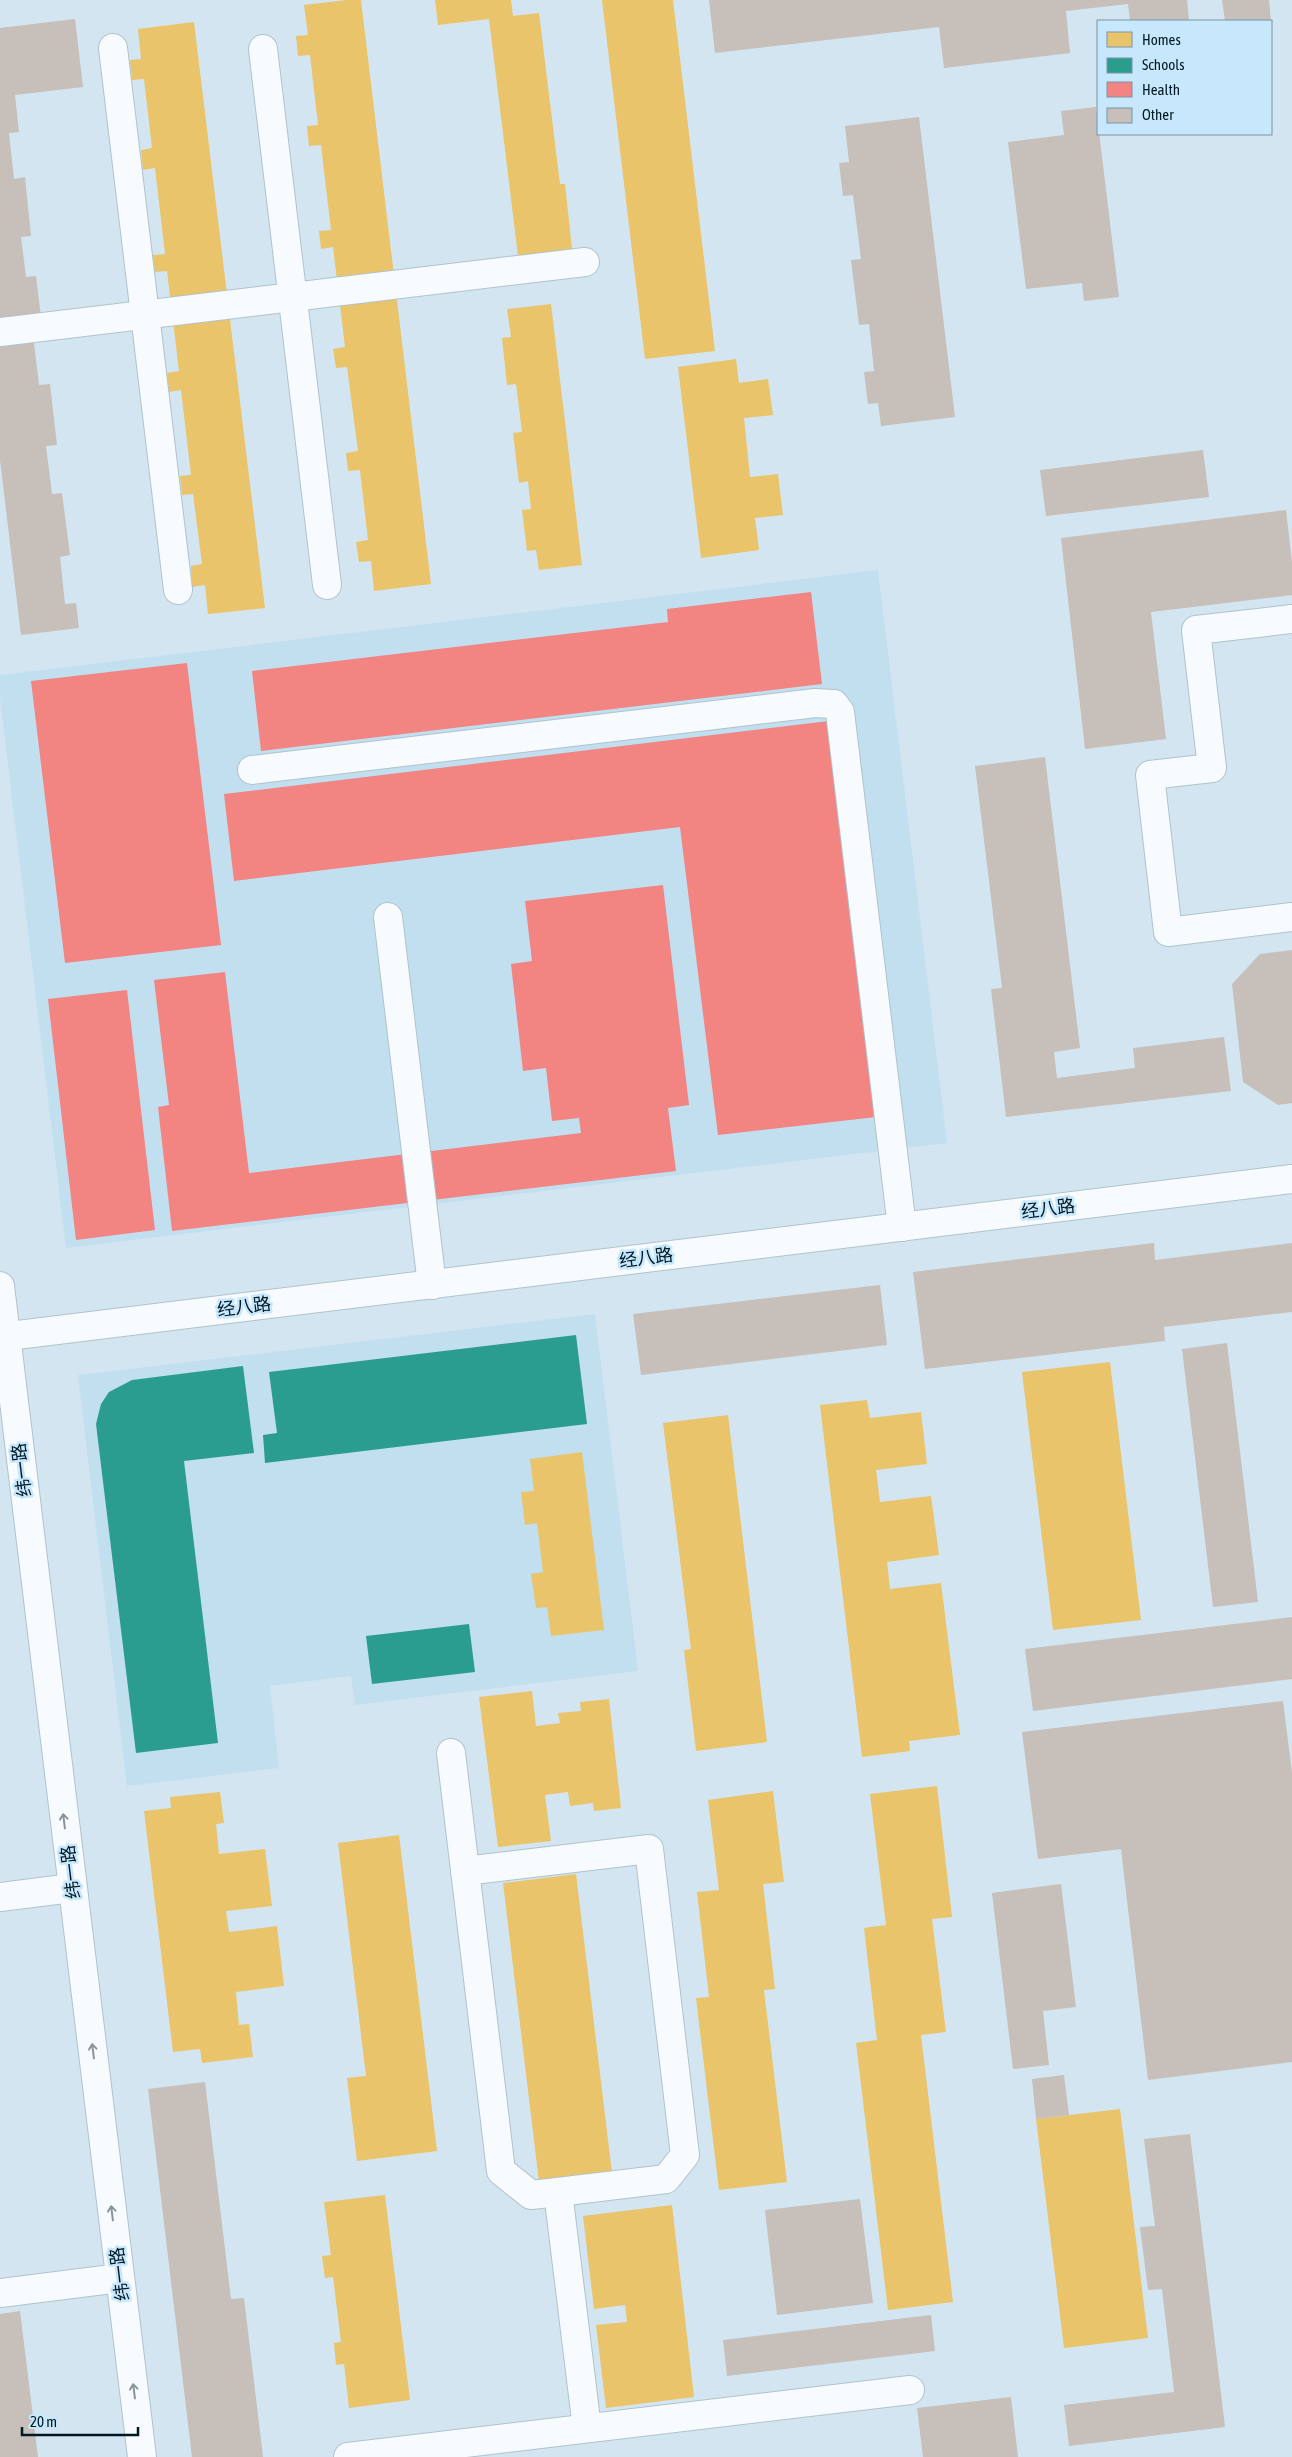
<svg xmlns="http://www.w3.org/2000/svg" width="1292" height="2457" viewBox="0 0 1292 2457" font-family="'Asap Condensed','Noto Sans SC',sans-serif">
<style>
.built{fill:#c2dff0}
.homes{fill:#e9c46a}
.schools{fill:#2a9d8f}
.health{fill:#f28482}
.building{fill:#c6bfba}
.lines{fill:none;stroke-linecap:round;stroke-linejoin:round}
.minor-casing{stroke:#afc3cd;stroke-width:30}
.minor{stroke:#f8fbfd;stroke-width:28}
.oneway{stroke:#89959b}
.labels{text-anchor:middle;stroke-width:5;stroke-linejoin:round;paint-order:stroke}
.street-label{font-size:18px;fill:#021823;stroke:#c7e8fc}
</style>
<rect width="100%" height="100%" fill="#d3e5f0"/>
<g class="built">
<polygon points="878,570 947,1143 66,1248 0,698 0,675"/>
<polygon points="595,1314 638,1671 355,1705 351,1676 270,1686 279,1768 127,1786 78,1375"/>
</g>
<g class="homes">
<polygon points="346,0 361,0 431,584 374,591 371,561 359,562 356,542 368,540 360,470 348,471 346,453 358,451 347,367 336,368 333,349 345,347 333,247 321,249 319,231 331,230 321,145 309,146 307,126 318,125 310,55 298,56 296,36 308,35 304,5"/>
<polygon points="435,0 511,0 513,16 539,13 560,184 565,184 572,249 518,256 489,19 438,25"/>
<polygon points="602,0 673,0 715,351 645,359"/>
<polygon points="194,22 265,608 208,614 205,585 192,587 191,566 202,564 193,494 182,495 180,476 191,475 181,390 169,392 167,373 179,371 167,271 155,272 153,255 165,254 155,168 143,170 141,150 152,148 144,79 132,80 130,60 141,59 138,29"/>
<polygon points="551,304 582,565 539,570 536,550 527,551 522,510 531,509 528,481 519,483 513,433 522,432 516,384 507,385 502,338 511,337 507,309"/>
<polygon points="736,359 739,383 768,379 773,415 744,418 750,477 778,474 783,515 755,518 759,550 701,558 678,367"/>
<polygon points="1110,1362 1141,1620 1053,1630 1022,1372"/>
<polygon points="867,1400 870,1418 921,1412 927,1464 876,1470 880,1502 931,1496 939,1555 887,1562 890,1589 941,1583 960,1735 909,1741 910,1751 862,1757 820,1405"/>
<polygon points="728,1415 767,1742 696,1751 684,1650 691,1649 663,1423"/>
<polygon points="582,1452 604,1630 551,1636 547,1607 536,1608 531,1574 543,1572 537,1523 525,1525 521,1492 534,1491 530,1459"/>
<polygon points="532,1691 536,1726 560,1723 558,1713 581,1711 580,1702 609,1699 621,1808 594,1811 593,1803 570,1806 568,1792 545,1795 551,1841 498,1847 479,1697"/>
<polygon points="937,1786 952,1917 932,1919 946,2032 921,2035 953,2302 888,2310 856,2043 877,2040 864,1928 886,1925 870,1794"/>
<polygon points="773,1791 784,1882 763,1884 775,1989 764,1990 787,2182 719,2190 696,1998 709,1997 697,1892 719,1890 708,1800"/>
<polygon points="220,1792 224,1823 216,1824 219,1854 265,1849 272,1906 226,1911 229,1932 277,1926 284,1986 236,1992 239,2025 249,2024 253,2057 202,2063 200,2049 173,2052 144,1811 171,1808 170,1797"/>
<polygon points="399,1835 437,2151 357,2161 347,2078 366,2076 338,1843"/>
<polygon points="576,1874 612,2173 539,2182 503,1883"/>
<polygon points="1120,2109 1148,2338 1064,2348 1036,2119"/>
<polygon points="385,2195 410,2400 349,2408 344,2364 336,2365 334,2343 341,2342 333,2277 325,2278 322,2256 331,2255 324,2202"/>
<polygon points="672,2205 694,2397 606,2408 596,2325 627,2322 625,2305 594,2309 583,2216"/>
</g>
<g class="schools">
<polygon points="576,1335 587,1424 265,1463 263,1435 277,1433 269,1372"/>
<polygon points="243,1366 254,1453 184,1461 218,1743 136,1753 96,1424 101,1404 109,1392 132,1380"/>
<polygon points="469,1624 475,1672 372,1684 366,1636"/>
</g>
<g class="health">
<polygon points="811,592 822,684 261,751 252,671 668,622 667,609"/>
<polygon points="187,663 221,945 65,963 31,681"/>
<polygon points="829,721 876,1117 718,1135 680,827 234,881 224,794"/>
<polygon points="663,885 689,1105 668,1108 676,1171 172,1231 158,1107 169,1105 154,980 225,972 249,1173 581,1133 579,1118 552,1121 546,1068 523,1071 511,964 532,961 525,901"/>
<polygon points="127,990 155,1230 76,1240 48,999"/>
</g>
<g class="building">
<polygon points="709,0 1187,0 1189,21 1130,21 1128,4 1066,11 1070,53 944,68 939,27 715,53"/>
<polygon points="1222,0 1269,0 1271,21 1225,21"/>
<polygon points="75,19 83,87 15,95 19,132 9,133 14,179 25,177 31,236 21,237 26,277 36,276 43,334 33,335 39,385 50,384 57,445 46,446 52,494 62,493 70,555 60,557 65,604 76,603 79,628 21,635 0,460 0,28"/>
<polygon points="1096,107 1119,297 1084,301 1082,283 1026,289 1008,142 1064,135 1061,111"/>
<polygon points="919,117 955,417 881,426 878,403 868,404 864,372 874,371 869,324 859,325 851,260 861,259 853,195 843,196 839,163 849,162 845,126"/>
<polygon points="1203,450 1209,497 1046,516 1040,470"/>
<polygon points="1286,510 1292,563 1292,595 1151,612 1166,739 1085,749 1061,538"/>
<polygon points="1045,757 1080,1048 1054,1052 1057,1078 1135,1068 1133,1048 1224,1037 1231,1091 1006,1117 991,989 1002,988 975,766"/>
<polygon points="1292,950 1292,1103 1278,1105 1243,1082 1232,984 1260,954"/>
<polygon points="1154,1243 1155,1260 1292,1243 1292,1312 1164,1327 1165,1341 925,1369 913,1272"/>
<polygon points="880,1285 887,1345 641,1375 633,1314"/>
<polygon points="1227,1343 1258,1602 1213,1607 1182,1349"/>
<polygon points="1292,1617 1292,1679 1033,1711 1025,1649"/>
<polygon points="1283,1701 1292,1773 1292,2062 1148,2080 1121,1849 1038,1859 1022,1732"/>
<polygon points="1061,1884 1076,2007 1043,2011 1049,2065 1013,2069 992,1893"/>
<polygon points="1064,2075 1069,2115 1036,2119 1032,2079"/>
<polygon points="205,2082 231,2299 244,2298 263,2457 192,2457 148,2089"/>
<polygon points="1190,2134 1225,2427 1069,2446 1064,2405 1174,2392 1162,2289 1148,2290 1140,2227 1155,2226 1144,2139"/>
<polygon points="860,2199 873,2303 777,2315 765,2210"/>
<polygon points="20,2311 38,2457 0,2457 0,2314"/>
<polygon points="931,2315 935,2351 727,2376 723,2340"/>
<polygon points="1011,2397 1018,2457 923,2457 917,2408"/>
</g>
<g class="lines">
<defs>
<g id="minor">
<polyline points="113,48 178,590"/>
<polyline points="263,49 327,585"/>
<polyline points="0,332 585,262"/>
<polyline points="1292,619 1196,630 1212,768 1150,775 1168,932 1292,917"/>
<polyline points="252,770 815,703 834,704 840,712 902,1227"/>
<polyline points="388,917 432,1285"/>
<polyline points="0,1286 142,2457"/>
<polyline points="0,1337 1292,1179"/>
<polyline points="451,1753 501,2171 531,2195 558,2192"/>
<polyline points="465,1871 649,1849 685,2155 666,2179 558,2192 587,2428"/>
<polyline points="0,1897 72,1888"/>
<polyline points="0,2293 120,2278"/>
<polyline points="348,2457 910,2390"/>
</g>
</defs>
<use href="#minor" class="minor-casing"/>
<use href="#minor" class="minor"/>
</g>
<defs><path id="oneway-shaft" d="M-6 0H5M1.5-3L5.5 0L1.5 3" fill="none" stroke-width="1.6" stroke-linecap="round" stroke-linejoin="round" transform="scale(1.25)"/></defs>
<g class="oneway">
<use href="#oneway-shaft" transform="translate(64 1821) rotate(-97)"/>
<use href="#oneway-shaft" transform="translate(93 2051) rotate(-97)"/>
<use href="#oneway-shaft" transform="translate(112 2213) rotate(-97)"/>
<use href="#oneway-shaft" transform="translate(134 2391) rotate(-97)"/>
</g>
<g class="labels">
<g class="street-label">
<text transform="translate(1048 1209) rotate(-7)" y="6">经八路</text>
<text transform="translate(646 1258) rotate(-7)" y="6">经八路</text>
<text transform="translate(244 1307) rotate(-7)" y="6">经八路</text>
<text transform="translate(22 1470) rotate(-97)" y="6">纬一路</text>
<text transform="translate(71 1872) rotate(-97)" y="6">纬一路</text>
<text transform="translate(120 2274) rotate(-97)" y="6">纬一路</text>
</g>
</g>
<rect x="1097" y="20" width="175" height="115" fill="#c7e8fc" stroke="#7895a5"/>
<rect x="1107" y="32" width="25" height="15" fill="#e9c46a" stroke="#7895a5"/>
<text x="1142" y="45" font-size="15" fill="#021823">Homes</text>
<rect x="1107" y="58" width="25" height="15" fill="#2a9d8f" stroke="#7895a5"/>
<text x="1142" y="70" font-size="15" fill="#021823">Schools</text>
<rect x="1107" y="82" width="25" height="15" fill="#f28482" stroke="#7895a5"/>
<text x="1142" y="95" font-size="15" fill="#021823">Health</text>
<rect x="1107" y="108" width="25" height="15" fill="#c6bfba" stroke="#7895a5"/>
<text x="1142" y="120" font-size="15" fill="#021823">Other</text>
<path d="M22 2427v8h116v-8" fill="none" stroke="#021823" stroke-width="2.5"/>
<text x="30" y="2427" font-size="15" fill="#021823" stroke="#c7e8fc" stroke-width="4" paint-order="stroke">20 m</text>
</svg>
